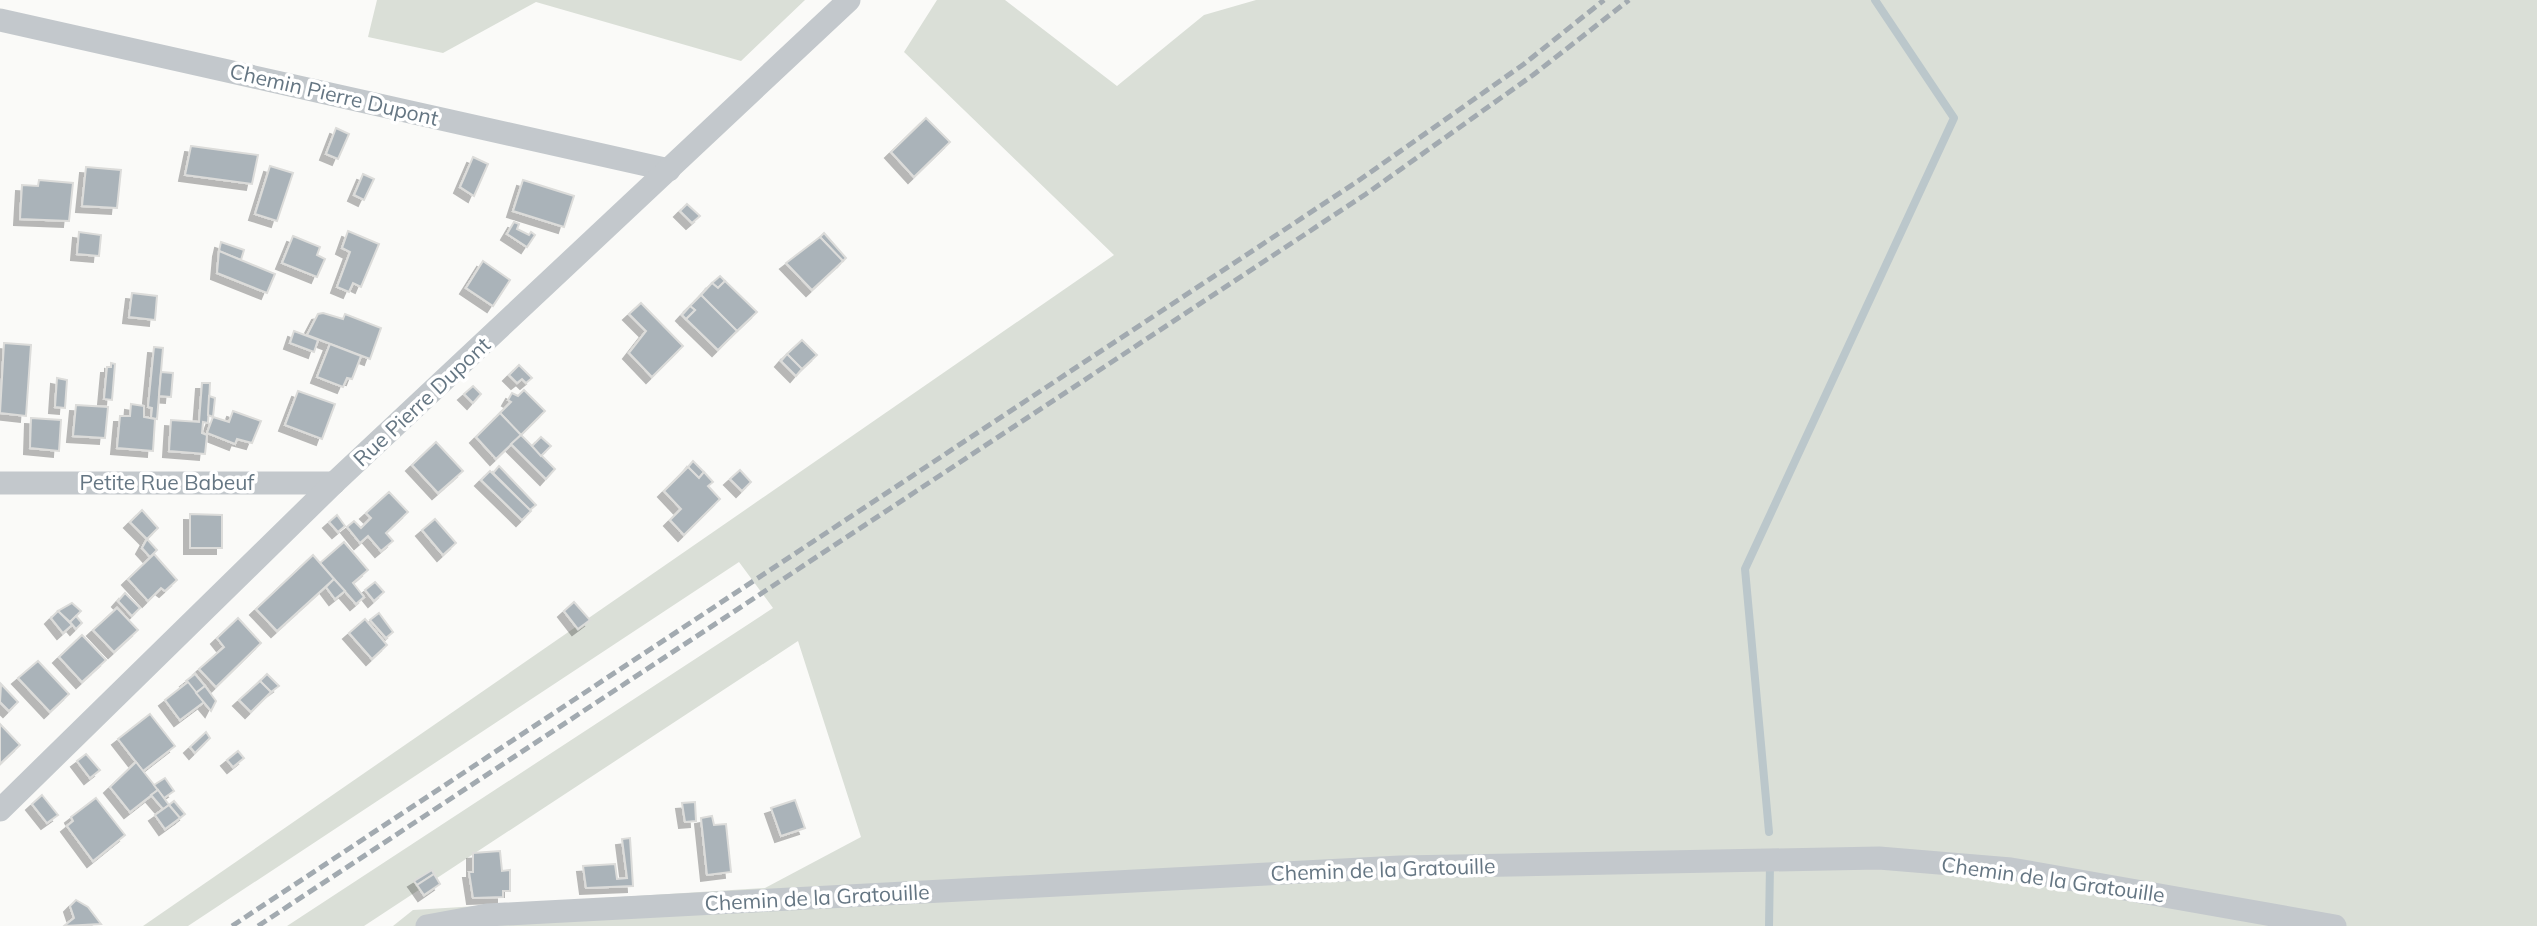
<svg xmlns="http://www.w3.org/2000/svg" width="2537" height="926" viewBox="0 0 2537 926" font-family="Mulish,sans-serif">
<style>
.green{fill:#dadfd7}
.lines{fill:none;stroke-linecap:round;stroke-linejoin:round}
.stream{stroke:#bbc7cb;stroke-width:8}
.building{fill:#aab3b9;stroke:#dcdcda;stroke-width:2;filter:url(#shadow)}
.street{stroke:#c3c8cc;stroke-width:23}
.rail{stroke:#a2aab0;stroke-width:5;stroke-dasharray:10 5;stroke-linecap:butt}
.labels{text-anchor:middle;stroke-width:7;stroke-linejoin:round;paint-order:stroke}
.street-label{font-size:21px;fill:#657683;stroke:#fff}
</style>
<defs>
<filter id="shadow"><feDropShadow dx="-6" dy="6" stdDeviation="0" flood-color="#0004"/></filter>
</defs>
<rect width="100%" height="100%" fill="#fafaf8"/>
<g class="green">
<polygon points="377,0 805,0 741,61 536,2 443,53 368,37"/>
<polygon points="937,0 1005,0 1117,86 1204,15 1256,0 2537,0 2537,926 393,926 413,910 765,888 861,837 798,641 364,926 287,926 773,608 739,562 188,926 143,926 1114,255 904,52"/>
</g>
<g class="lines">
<g class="stream">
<polyline points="1769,832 1745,569 1954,118 1875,0"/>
<polyline points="1769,926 1770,865"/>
</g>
</g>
<g class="building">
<polygon points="926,118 950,142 914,177 891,152"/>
<polygon points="336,128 349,134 338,159 326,154"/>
<polygon points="191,146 258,155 252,184 185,175"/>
<polygon points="473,157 488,164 474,196 460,187"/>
<polygon points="270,166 293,173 277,221 255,214"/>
<polygon points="86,167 121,170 117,208 82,206"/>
<polygon points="363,174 374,179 364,200 354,195"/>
<polygon points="39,180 73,183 69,221 20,219 22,185 38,186"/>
<polygon points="523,180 574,196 564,227 513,211"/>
<polygon points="687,204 700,216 692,223 680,211"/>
<polygon points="514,222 519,224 517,229 529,235 531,232 535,235 527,247 507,234"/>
<polygon points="348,231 379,244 361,287 353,283 349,292 337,287 350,252 342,248"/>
<polygon points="79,232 101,235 99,256 77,254"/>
<polygon points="824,233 846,258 843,261 820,237"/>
<polygon points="293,236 320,247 317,255 325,259 317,277 282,263"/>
<polygon points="820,237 843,261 812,290 786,263"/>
<polygon points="221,242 244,250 241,260 219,251"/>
<polygon points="219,251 275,274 267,293 217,273"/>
<polygon points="483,261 510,280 493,306 466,288"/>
<polygon points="720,276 725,281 718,288 712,283"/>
<polygon points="725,281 757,312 737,331 701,295 712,283 718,288"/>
<polygon points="132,293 157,296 155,320 129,317"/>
<polygon points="701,295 737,331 718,350 686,319 695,310 690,306"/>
<polygon points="641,303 683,346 652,377 629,353 646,331 629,314"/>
<polygon points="690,306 695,310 686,319 682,315"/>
<polygon points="323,313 343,319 345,314 381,328 370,359 307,335 318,314"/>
<polygon points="294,331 318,340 314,352 290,343"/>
<polygon points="802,340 817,355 802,369 787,354"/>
<polygon points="4,343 31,345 26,416 0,413"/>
<polygon points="330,344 361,356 352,379 347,378 343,387 317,377"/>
<polygon points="154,347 163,348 157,419 151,418 152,408 148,407"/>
<polygon points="787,354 802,369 796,376 781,361"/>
<polygon points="111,363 115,364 112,400 104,399 107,367 111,367"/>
<polygon points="519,365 532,378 526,383 522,379 517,383 509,375"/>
<polygon points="161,372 173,373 171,397 159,396"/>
<polygon points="57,378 67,380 65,408 55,407"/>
<polygon points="202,383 210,383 208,423 203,422 202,433 207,435 205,454 169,451 171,420 199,422"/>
<polygon points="473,386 481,394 473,403 464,394"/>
<polygon points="524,390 545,411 521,435 500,413 511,402 508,400 512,393 518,396"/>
<polygon points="298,391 335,404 322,439 285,425"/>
<polygon points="209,396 215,398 213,417 208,415"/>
<polygon points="131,404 144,406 144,417 155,419 153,451 117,448 120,416 130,416"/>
<polygon points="76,405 108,407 105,438 73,436"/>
<polygon points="233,411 261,421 252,443 237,439 235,444 207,433 213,417 229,422"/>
<polygon points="500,413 521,435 496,459 476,437"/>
<polygon points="31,418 61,420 59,451 30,448"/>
<polygon points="521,435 555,469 546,479 511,444"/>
<polygon points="541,437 551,446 541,456 532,446"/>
<polygon points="436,442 463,471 438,493 412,465"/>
<polygon points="693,461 704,472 699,478 688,467"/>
<polygon points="499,466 536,505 530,510 493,473"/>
<polygon points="688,467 699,478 704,472 713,482 708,486 720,499 684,535 670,520 681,509 664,491"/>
<polygon points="740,470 751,482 742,491 730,479"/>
<polygon points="490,471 531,511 522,520 481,480"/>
<polygon points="389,492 408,512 386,533 393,541 381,551 368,536 360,543 347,527 354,521 361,528 371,518 366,513"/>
<polygon points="142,510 158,528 147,539 130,522"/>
<polygon points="190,514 222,515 222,548 190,548"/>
<polygon points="337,515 345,526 338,532 329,522"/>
<polygon points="435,519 456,543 443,555 422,530"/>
<polygon points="147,539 157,550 150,557 142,548"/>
<polygon points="344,542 368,570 353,583 364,597 356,604 320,563"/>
<polygon points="154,554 177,580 165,591 161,588 148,601 128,579"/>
<polygon points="313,555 334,579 277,631 256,609"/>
<polygon points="334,579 345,591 335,599 326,587"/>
<polygon points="375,582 384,592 374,601 365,590"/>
<polygon points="125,593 140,608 132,616 118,601"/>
<polygon points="574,602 590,620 578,629 564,611"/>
<polygon points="72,603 81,611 70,622 58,611"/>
<polygon points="117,608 138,630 114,652 93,630"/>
<polygon points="58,611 72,625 63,633 51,618"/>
<polygon points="379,613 393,632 386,638 370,620"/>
<polygon points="76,616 82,623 76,629 70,622"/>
<polygon points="238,618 261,643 216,687 199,669 224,647 217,638"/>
<polygon points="365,619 387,645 372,659 349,633"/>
<polygon points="82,635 106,660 82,682 59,657"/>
<polygon points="38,661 69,694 50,712 18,678"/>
<polygon points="195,674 205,686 196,693 186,681"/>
<polygon points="267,674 279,686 271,692 260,681"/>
<polygon points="260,681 271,692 251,712 239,700"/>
<polygon points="188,682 204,702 180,720 165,700"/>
<polygon points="1,684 18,702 9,711 0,702"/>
<polygon points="205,686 216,701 211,711 196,693"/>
<polygon points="150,714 175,746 143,771 118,739"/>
<polygon points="0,724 20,745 0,764"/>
<polygon points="206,732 210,738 195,753 190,747"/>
<polygon points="238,751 244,758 233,767 227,760"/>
<polygon points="86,754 100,770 90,778 77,761"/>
<polygon points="136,762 158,790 130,812 110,787"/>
<polygon points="165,778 174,791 164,798 154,785"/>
<polygon points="158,790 169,805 163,809 151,795"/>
<polygon points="42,795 58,815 47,823 32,804"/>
<polygon points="96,798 125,835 93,861 67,826 73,821 71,817"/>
<polygon points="795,800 805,828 781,836 771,808"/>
<polygon points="174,801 185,814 180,818 169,805"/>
<polygon points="695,802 696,821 685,822 682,803"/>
<polygon points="169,805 180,818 165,829 155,815"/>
<polygon points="712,816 714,825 726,824 731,872 707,875 701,818"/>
<polygon points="630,838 633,886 586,888 583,866 615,864 617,879 627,878 622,839"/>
<polygon points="500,851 502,871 510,870 510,891 503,891 503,897 473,898 469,872 473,872 473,853"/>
<polygon points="432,870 434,874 417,885 414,881"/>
<polygon points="434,874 440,884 424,895 417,885"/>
<polygon points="76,900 88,907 101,924 64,926 74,918 70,906"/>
</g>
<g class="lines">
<g class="street">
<polyline points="0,20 669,170"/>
<polyline points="0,483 334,483"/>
<polyline points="0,810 334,483 849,0"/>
<polyline points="427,926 487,915 1400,867 1879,858 2011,869 2335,926"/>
</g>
<g class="rail">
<polyline points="232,926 1358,181 1524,64 1604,0"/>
<polyline points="258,926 1366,194 1533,75 1629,0"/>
</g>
</g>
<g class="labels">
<g class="street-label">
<text transform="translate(334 95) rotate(13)" y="7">Chemin Pierre Dupont</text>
<text transform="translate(422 402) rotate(-43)" y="7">Rue Pierre Dupont</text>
<text x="167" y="490">Petite Rue Babeuf</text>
<text transform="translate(1383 870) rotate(-2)" y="7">Chemin de la Gratouille</text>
<text transform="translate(2053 880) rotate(8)" y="7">Chemin de la Gratouille</text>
<text transform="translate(817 898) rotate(-3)" y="7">Chemin de la Gratouille</text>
</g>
</g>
</svg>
